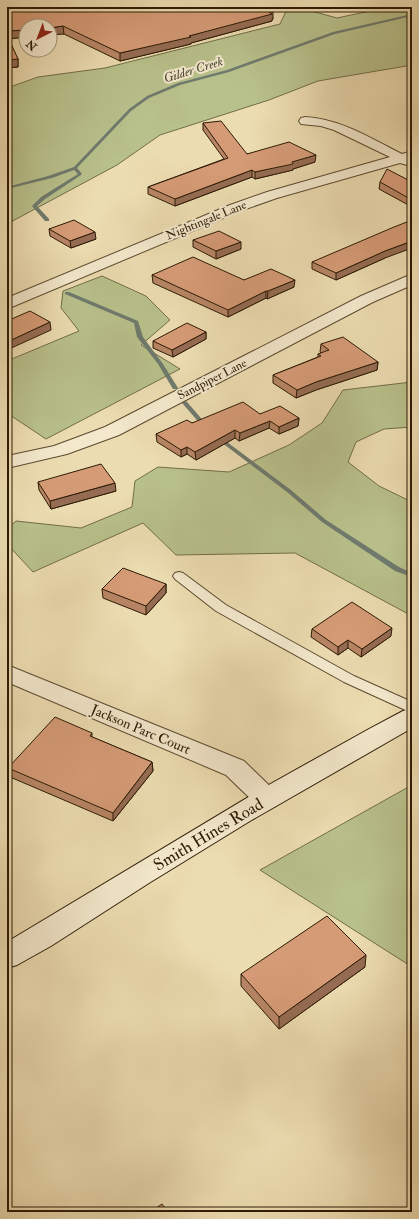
<svg xmlns="http://www.w3.org/2000/svg" width="419" height="1219" viewBox="0 0 419 1219" font-family="'IM FELL Double Pica',serif">
<style>
.green{fill:#b8c08b;stroke:#726d48}
.lines{fill:none;stroke-linecap:round;stroke-linejoin:round}
.stream{fill:#6f7a6e;fill-rule:evenodd}
.lane-casing{stroke:#5c4a2f;stroke-width:2}
.street-casing{stroke:#5c4a2f;stroke-width:2}
.secondary-casing{stroke:#2c1a04;stroke-width:2}
.lane{fill:#f3e8cc;fill-rule:evenodd}
.street{fill:#f3e8cc;fill-rule:evenodd}
.secondary{fill:#f3e8cc;fill-rule:evenodd}
.wall{fill:#b78565;stroke:#2c1a04}
.shaded-wall{fill:#956c53;stroke:#2c1a04}
.building{fill:#d59b76;stroke:#2c1a04}
.labels{text-anchor:middle;stroke-width:4;stroke-linejoin:round;paint-order:stroke}
.far-street-label{font-size:12px;fill:#2c1a04;stroke:#f3e8cc}
.far-water-label{font-size:13px;font-style:italic;fill:#4d4a39;stroke:#f3e8cc}
.street-label{font-size:14px;fill:#2c1a04;stroke:#f3e8cc}
.near-street-label{font-size:17px;fill:#2c1a04;stroke:#f3e8cc}
</style>
<rect width="100%" height="100%" fill="#ecdcb1"/>
<filter id="stains"><feTurbulence type="fractalNoise" baseFrequency=".005" numOctaves="4"/><feColorMatrix values="0 0 0 0 .2 0 0 0 0 .09 0 0 0 0 .02 0 0 0 .5 -.17"/></filter>
<radialGradient id="worn" r=".72"><stop offset=".6" stop-color="#630" stop-opacity="0"/><stop offset="1" stop-color="#630" stop-opacity=".3"/></radialGradient>
<g class="green">
<polygon points="288,7 297,7 337,18 389,7 412,7 412,65 318,81 269,100 160,135 117,165 7,224 7,88 38,77 105,68 280,24"/>
<polygon points="102,276 146,296 170,320 141,345 180,369 46,439 7,413 7,361 79,331 61,308 63,291"/>
<polygon points="412,382 412,427 384,429 356,442 348,462 379,486 412,502 412,616 295,553 176,555 143,523 33,572 7,544 7,529 16,521 81,528 132,507 135,481 158,467 229,472 289,445 322,423 343,390"/>
<polygon points="412,785 412,967 260,870"/>
</g>
<g class="lines">
<g class="stream">
<polygon points="412,14 412,16 335,34 229,72 180,85 149,98 131,111 77,168 82,174 81,175 45,199 37,206 49,219 49,221 45,221 32,206 41,197 78,174 74,170 52,178 7,189 7,187 48,176 74,167 129,109 147,96 178,83 227,70 333,32"/>
<polygon points="65,292 69,292 138,321 143,337 163,364 178,388 177,389 173,389 158,364 137,337 134,323 65,294"/>
<polygon points="185,401 187,402 207,425 207,427 203,427 183,404 182,403"/>
<polygon points="219,436 291,490 326,520 399,567 412,573 412,577 395,571 322,522 287,492 217,439 217,437"/>
</g>
<defs>
<polygon id="lane" points="179,572 183,573 226,605 354,676 412,702 412,713 344,682 216,611 175,579 173,576 175,573"/>
<g id="street">
<path d="M305,117C341,119 370,138 402,154L412,151V163L407,165L400,163L277,198L240,211L7,309V298L230,205L267,192L390,157L334,130L321,126L301,124L299,121L301,118Z"/>
<polygon points="412,274 412,285 373,302 119,435 67,454 7,468 7,456 54,446 105,427 361,296"/>
<polygon points="7,665 244,761 276,792 280,799 276,806 267,809 258,806 226,775 7,682"/>
</g>
<polygon id="secondary" points="412,708 412,728 250,821 149,883 51,946 17,965 7,968 7,942 265,787 369,729 403,711"/>
</defs>
<use href="#lane" class="lane-casing"/>
<use href="#street" class="street-casing"/>
<use href="#secondary" class="secondary-casing"/>
<use href="#lane" class="lane"/>
<use href="#street" class="street"/>
<use href="#secondary" class="secondary"/>
</g>
<g class="wall">
<polygon points="7,7 272,7 271,11 273,19 272,19 272,21 191,43 191,44 120,61 64,34 26,26 26,37 8,39 18,59 18,67 7,68"/>
<polygon points="203,123 247,154 315,162 293,169 293,170 255,179 252,177 175,206 148,194 148,187 224,159 203,130"/>
<polygon points="380,182 412,182 412,207 379,189"/>
<polygon points="49,229 96,239 71,248 50,236"/>
<polygon points="193,240 241,249 216,259 193,247"/>
<polygon points="385,258 336,280 312,269 312,262"/>
<polygon points="152,275 244,280 294,287 267,299 266,298 228,317 153,283"/>
<polygon points="206,332 206,339 173,357 153,348 153,341"/>
<polygon points="321,344 378,362 377,370 316,390 296,398 273,383 273,375 318,357 318,354 321,353 320,352"/>
<polygon points="260,414 299,418 298,426 279,434 269,428 239,441 235,438 196,460 187,454 181,457 157,442 156,434 192,423"/>
<polygon points="38,482 116,491 51,509 39,490"/>
<polygon points="166,584 166,593 146,615 103,598 102,589"/>
<polygon points="312,629 391,636 361,657 348,648 338,655 311,637"/>
<polygon points="92,733 92,737 152,762 153,771 113,821 10,777 8,768"/>
<polygon points="365,967 279,1029 241,986 241,974"/>
</g>
<g class="shaded-wall">
<polygon points="260,7 272,7 271,12"/>
<polygon points="273,11 273,19 272,19 272,21 191,43 191,44 120,61 120,53 189,36"/>
<polygon points="63,26 64,34 50,35 50,28"/>
<polygon points="26,30 26,37 7,39 7,31"/>
<polygon points="18,59 18,67 7,68 7,60"/>
<polygon points="316,155 315,162 293,169 293,170 255,179 255,172"/>
<polygon points="252,170 252,177 175,206 175,199"/>
<polygon points="95,232 96,239 71,248 70,241"/>
<polygon points="412,241 412,248 385,258 336,280 336,273 385,251"/>
<polygon points="241,242 241,249 216,259 216,251"/>
<polygon points="295,280 294,287 267,299 268,291"/>
<polygon points="266,291 266,298 228,317 228,310"/>
<polygon points="50,322 51,330 7,350 7,342"/>
<polygon points="206,332 206,339 173,357 172,350"/>
<polygon points="378,362 377,370 316,390 296,398 297,390 316,382"/>
<polygon points="299,418 298,426 279,434 279,427"/>
<polygon points="270,421 269,428 239,441 240,433"/>
<polygon points="235,430 235,438 196,460 195,452"/>
<polygon points="187,447 187,454 181,457 181,450"/>
<polygon points="115,483 116,491 51,509 50,501"/>
<polygon points="166,584 166,593 146,615 146,606"/>
<polygon points="392,628 391,636 361,657 362,649"/>
<polygon points="348,640 348,648 338,655 338,647"/>
<polygon points="152,762 153,771 113,821 113,813"/>
<polygon points="366,955 365,967 279,1029 279,1017"/>
</g>
<g class="building">
<polygon points="7,7 261,7 273,11 269,12 272,14 189,36 191,37 120,53 63,26 50,28 50,26 26,26 26,30 7,31"/>
<polygon points="7,35 18,59 7,60"/>
<polygon points="221,121 247,154 289,142 316,155 292,162 293,164 255,172 252,170 175,199 148,187 228,158 203,123"/>
<polygon points="387,169 412,182 412,200 380,182"/>
<polygon points="74,220 95,232 70,241 49,229"/>
<polygon points="412,220 412,241 385,251 336,273 312,262 394,227"/>
<polygon points="219,231 241,242 216,251 193,240"/>
<polygon points="193,257 244,280 271,269 295,280 268,291 266,291 228,310 152,275"/>
<polygon points="30,311 50,322 7,342 7,321"/>
<polygon points="187,323 206,332 172,350 153,341"/>
<polygon points="343,337 378,362 316,382 297,390 273,375 321,356 318,354 329,350 321,344"/>
<polygon points="243,402 260,414 280,406 299,418 279,427 270,421 240,433 235,430 195,452 187,447 181,450 156,434 187,420 192,423"/>
<polygon points="101,464 115,483 50,501 38,482"/>
<polygon points="123,568 166,584 146,606 102,589"/>
<polygon points="352,602 392,628 362,649 348,640 338,647 312,629"/>
<polygon points="55,717 92,733 90,736 152,762 113,813 8,768"/>
<polygon points="327,916 366,955 279,1017 241,974"/>
<polygon points="162,1204 168,1212 150,1212"/>
</g>
<g class="labels">
<g class="far-street-label">
<text transform="translate(206 220) rotate(-22)" y="4">Nightingale Lane</text>
<text transform="translate(212 379) rotate(-27)" y="4">Sandpiper Lane</text>
</g>
<g class="far-water-label">
<text transform="translate(193 69) rotate(-17)" y="5">Gilder Creek</text>
</g>
<g class="street-label">
<text transform="translate(141 729) rotate(23)" y="5">Jackson Parc Court</text>
</g>
<g class="near-street-label">
<text transform="translate(208 834) rotate(-31)" y="6">Smith Hines Road</text>
</g>
</g>
<rect width="419" height="1219" fill="none" stroke="#ecdcb1" stroke-width="24"/>
<rect x="8" y="8" width="403" height="1203" fill="none" stroke="#2c1a04" stroke-width="2"/>
<rect x="12" y="12" width="395" height="1195" fill="none" stroke="#2c1a04"/>
<g transform="translate(38 38) rotate(222)"><circle r="19" fill="#f3e8cc" stroke="#a3967c"/>
<path d="M0-3L7 15L0 10L-7 15Z" fill="#8f2418"/>
<text y="-6" font-size="11" font-weight="bold" text-anchor="middle" fill="#2c1a04">N</text>
</g>
<rect width="100%" height="100%" filter="url(#stains)"/>
<rect width="100%" height="100%" fill="url(#worn)"/>
</svg>
